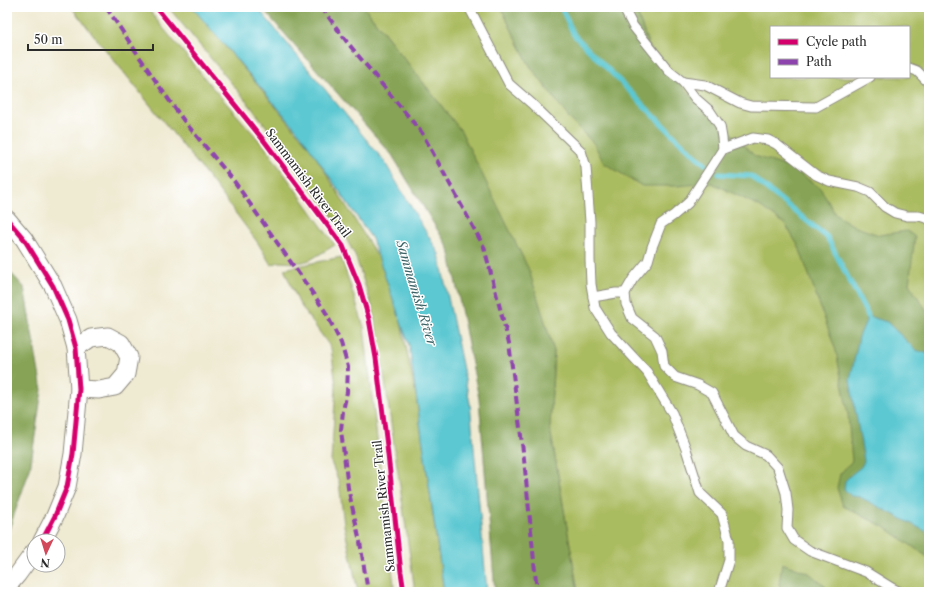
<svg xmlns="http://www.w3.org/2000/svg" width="936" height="599" viewBox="0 0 936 599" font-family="'Libre Caslon Text',serif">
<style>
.green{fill:#aabc60;stroke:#6a7446;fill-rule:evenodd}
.forest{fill:#87a456;stroke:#596840}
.water{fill:#5bc8d2;stroke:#437a7e}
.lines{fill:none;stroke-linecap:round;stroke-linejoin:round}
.stream{stroke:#5bc8d2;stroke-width:5}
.service-casing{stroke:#8d8a7e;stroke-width:11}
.minor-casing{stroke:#8d8a7e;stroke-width:19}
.service{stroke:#fff;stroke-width:9}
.minor{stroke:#fff;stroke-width:17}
.quiet{stroke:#8e44ad;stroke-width:4;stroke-dasharray:8 4;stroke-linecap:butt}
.cycleway-casing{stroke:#fff;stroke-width:8}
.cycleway{stroke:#d6006c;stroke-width:5}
.labels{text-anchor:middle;stroke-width:3;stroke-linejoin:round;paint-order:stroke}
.street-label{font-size:12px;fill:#2b2b2b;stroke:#fff}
.water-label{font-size:13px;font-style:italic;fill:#3c6265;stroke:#fff}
</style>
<rect width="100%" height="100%" fill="#fff"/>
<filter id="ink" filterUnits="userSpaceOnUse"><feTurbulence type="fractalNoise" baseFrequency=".025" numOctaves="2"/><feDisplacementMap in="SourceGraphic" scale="8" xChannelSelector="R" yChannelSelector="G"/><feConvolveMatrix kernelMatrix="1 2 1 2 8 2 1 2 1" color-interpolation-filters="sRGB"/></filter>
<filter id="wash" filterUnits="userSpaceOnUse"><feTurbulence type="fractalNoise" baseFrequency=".012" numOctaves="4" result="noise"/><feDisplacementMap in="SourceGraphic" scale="16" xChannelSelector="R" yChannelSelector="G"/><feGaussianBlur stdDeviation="0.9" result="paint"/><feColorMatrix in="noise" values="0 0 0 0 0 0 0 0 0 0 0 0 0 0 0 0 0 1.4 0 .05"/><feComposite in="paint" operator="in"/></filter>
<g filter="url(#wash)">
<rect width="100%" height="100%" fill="#efead2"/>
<g class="green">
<polygon points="71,7 147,7 159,23 212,87 265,147 335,245 310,260 303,262 296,263 279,262 271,265 258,243 214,184"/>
<polygon points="168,7 192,7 199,15 311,149 379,259 401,322 416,395 444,592 415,592 383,367 373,309 355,255 339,226 290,157 248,103"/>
<path d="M364,7H929V592H578L550,428L554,351L461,131ZM771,27H909V77H771Z"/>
<polygon points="341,257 364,327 386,516 390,553 395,592 358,592 344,525 339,482 331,462 336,386 331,348 299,303 284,269"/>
</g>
<g class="forest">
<polygon points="261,7 364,7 461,131 529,270 554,351 550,428 578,592 495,592 479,399 449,249 392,155"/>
<polygon points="501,7 635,7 654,60 755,156 793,169 820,188 836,215 856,227 879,235 907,231 915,237 909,284 929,314 929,558 886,528 843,506 837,488 840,474 852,461 848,414 836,351 799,247 785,224 761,207 712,183 676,186 642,186 604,163 594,144 569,118 530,66 513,33"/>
<polygon points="7,269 24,287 42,390 30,469 7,535"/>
<polygon points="782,563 809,573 832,592 787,592 779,585"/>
</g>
<g class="water">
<polygon points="192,7 257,7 384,161 439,254 470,403 487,592 444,592 409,345 372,239 301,135"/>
<polygon points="868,316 887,322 916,350 929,354 929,533 860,497 851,496 844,489 845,481 852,474 861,467 864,461 850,380 859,337"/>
</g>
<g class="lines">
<g class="stream">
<polyline points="561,7 574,35 676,138 705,164"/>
<polyline points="719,174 751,176 827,237 868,316"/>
</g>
</g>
</g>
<g filter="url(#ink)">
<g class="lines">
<defs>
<g id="service">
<polyline points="469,7 509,84 531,103 581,151 586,167 590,222 590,260 591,284 595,308 611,333 647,372 672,413 686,449 700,493 722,514 729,540 729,560 719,592"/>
<polyline points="623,7 633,26 669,71 683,82 705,85 740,103 751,106 816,107 870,77"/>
<polyline points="909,68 917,71 929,83"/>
<polyline points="683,82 695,98 710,111 720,126 722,138 723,149"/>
<polyline points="593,297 616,293 625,293"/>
<polyline points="900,592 892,588 866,572 810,551 794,540 787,528 788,510 786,493 778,468 766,455 746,446 734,436 712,393 698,385 675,377 664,366 662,351 655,336 632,318 626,304 625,293 633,279 648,261 652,247 661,224 674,215 688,203 723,149 753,138 768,140 776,144 816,175 829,181 858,187 870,192 885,207 895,213 907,216 919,216 929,219"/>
</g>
<g id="minor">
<polyline points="7,219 24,239 53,286 68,320 76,348 79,389 73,454 67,487 55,516 42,541"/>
<polyline points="76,348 91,338 108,336 121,343 129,357 126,374 115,387 99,390 79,389"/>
<polyline points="7,587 18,574 34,552"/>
</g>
</defs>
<use href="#service" class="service-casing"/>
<use href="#minor" class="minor-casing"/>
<use href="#service" class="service"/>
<use href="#minor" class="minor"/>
<g class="quiet">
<polyline points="106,7 159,86 184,121 234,181 325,311 341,343 348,367 347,392 343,411 341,430 348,488 360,542 368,592"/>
<polyline points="321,7 347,42 422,133 484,247 509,343 524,459 537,592"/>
</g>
<defs>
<g id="cycleway">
<polyline points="156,7 265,142 343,246 359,285 369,319 376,358 387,446 401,572 404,592"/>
<polyline points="7,219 24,239 53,286 68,320 76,348 79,389 73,454 67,487 55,516 42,541"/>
</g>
</defs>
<use href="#cycleway" class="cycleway-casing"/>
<use href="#cycleway" class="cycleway"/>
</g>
</g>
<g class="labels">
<g class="street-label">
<text transform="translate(308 183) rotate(53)" y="4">Sammamish River Trail</text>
<text transform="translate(384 506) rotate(-96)" y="4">Sammamish River Trail</text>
</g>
<g class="water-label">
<text transform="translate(417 293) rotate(73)" y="5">Sammamish River</text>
</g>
</g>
<rect width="936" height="599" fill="none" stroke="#fff" stroke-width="24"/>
<rect x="770" y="26" width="140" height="52" fill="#ffffff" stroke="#aaaaaa"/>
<rect x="778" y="39" width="20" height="6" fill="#d6006c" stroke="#aaaaaa"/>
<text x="806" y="46" font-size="12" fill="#2b2b2b">Cycle path</text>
<rect x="778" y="59" width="20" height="6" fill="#8e44ad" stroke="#aaaaaa"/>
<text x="806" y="66" font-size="12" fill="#2b2b2b">Path</text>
<g transform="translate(46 553) rotate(184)"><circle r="19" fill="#ffffff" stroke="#aaaaaa"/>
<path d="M0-3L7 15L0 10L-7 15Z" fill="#d1495b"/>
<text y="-6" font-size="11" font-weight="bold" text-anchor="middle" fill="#2b2b2b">N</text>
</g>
<path d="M28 44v6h125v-6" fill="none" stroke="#2b2b2b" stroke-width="2"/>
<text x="34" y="44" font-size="12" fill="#2b2b2b" stroke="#ffffff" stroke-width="3" paint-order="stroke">50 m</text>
</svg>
